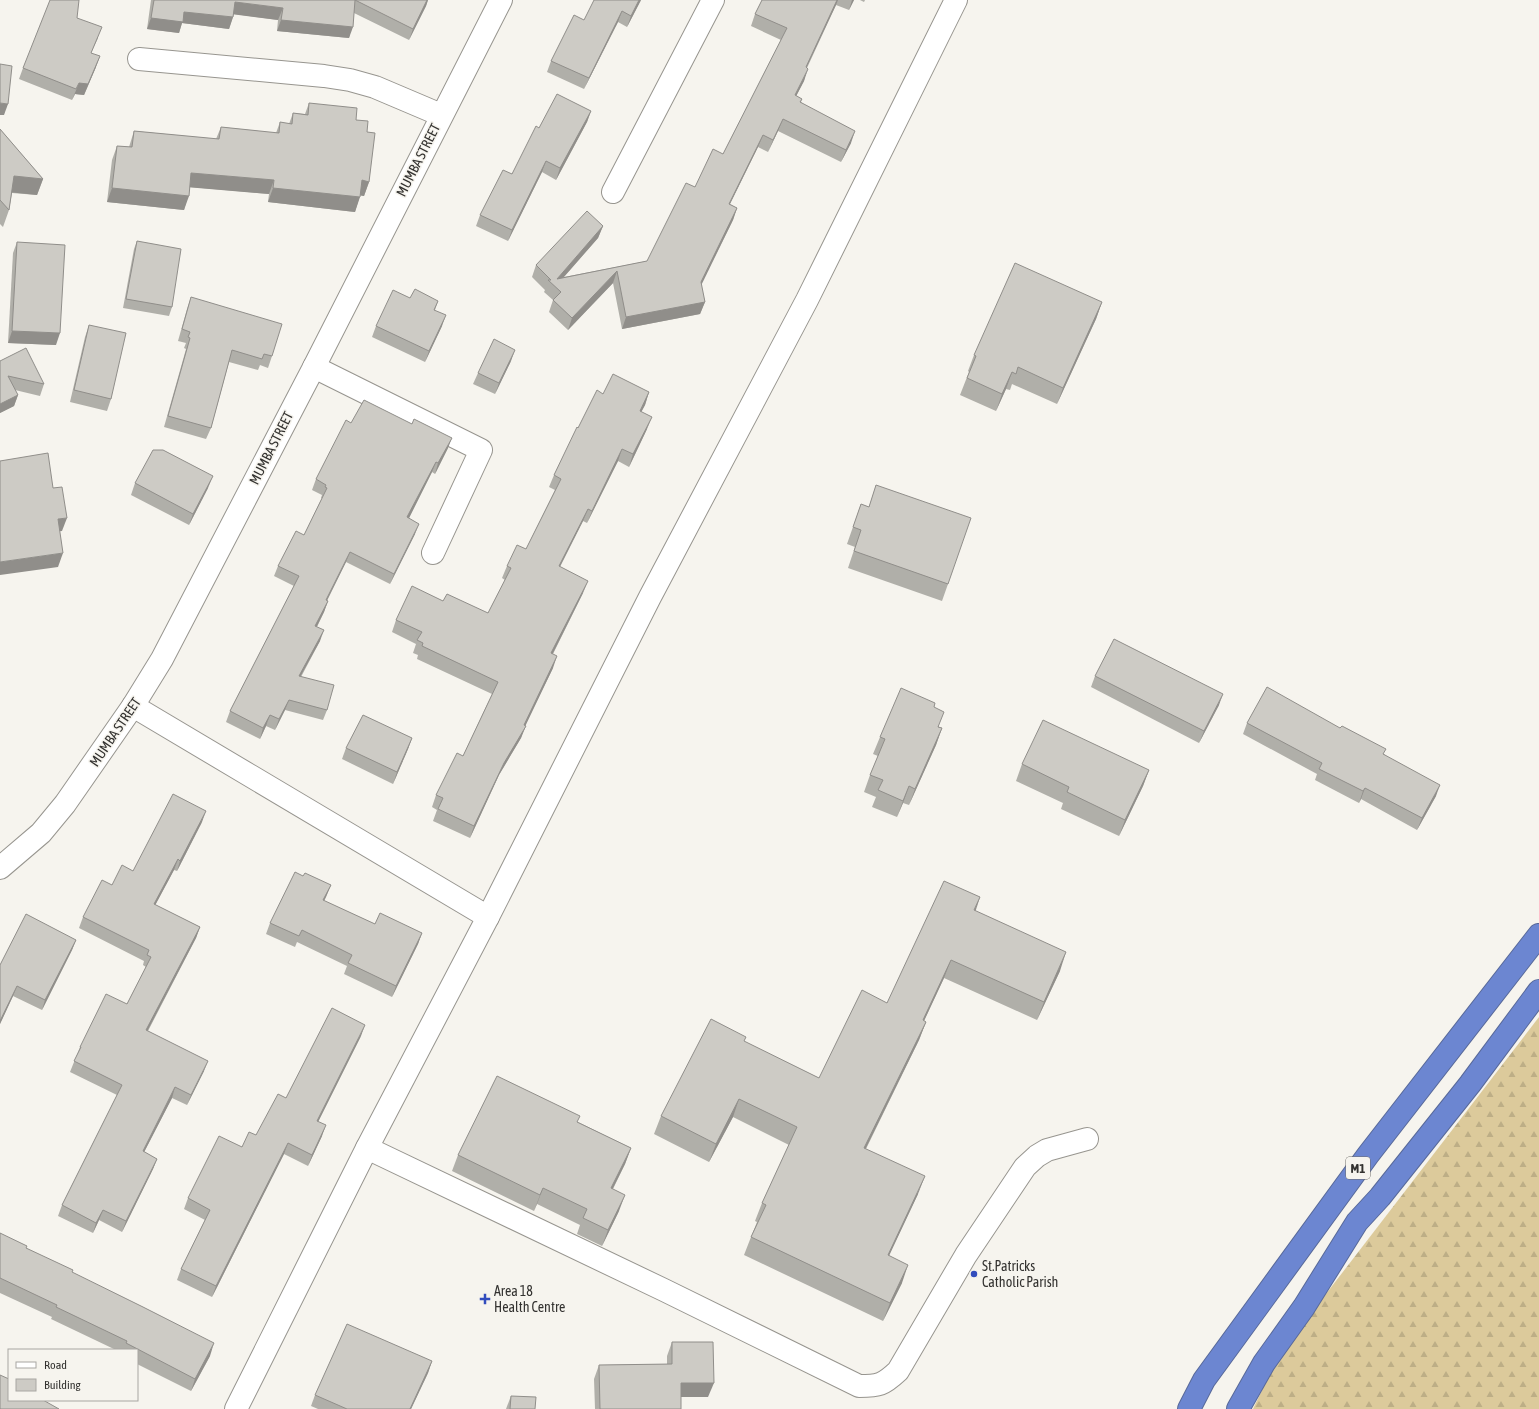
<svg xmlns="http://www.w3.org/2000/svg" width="1539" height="1409" viewBox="0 0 1539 1409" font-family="'Asap Condensed',sans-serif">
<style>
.forest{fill:url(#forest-firs)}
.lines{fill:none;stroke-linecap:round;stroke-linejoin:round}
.minor-casing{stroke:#97958f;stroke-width:24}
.highway-casing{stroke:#586999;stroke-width:24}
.minor{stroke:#fff;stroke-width:22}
.highway{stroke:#6c86d1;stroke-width:22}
.wall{fill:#b0afa9}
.shaded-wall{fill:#908e8a}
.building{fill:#cdcbc5;stroke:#908e8a}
.poi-dot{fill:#314cbd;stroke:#f6f4ee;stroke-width:1.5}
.labels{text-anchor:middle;stroke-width:3;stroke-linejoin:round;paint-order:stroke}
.shield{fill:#f6f4ee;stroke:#6e6c69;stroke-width:1}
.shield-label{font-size:13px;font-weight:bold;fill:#333230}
.street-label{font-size:14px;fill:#333230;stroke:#f6f4ee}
.poi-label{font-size:14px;fill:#333230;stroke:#f6f4ee;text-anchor:start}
</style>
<defs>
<pattern id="forest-firs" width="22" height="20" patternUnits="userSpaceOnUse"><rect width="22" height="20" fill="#dcca9b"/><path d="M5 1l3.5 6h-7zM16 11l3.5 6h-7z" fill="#bdae86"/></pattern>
</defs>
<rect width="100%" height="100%" fill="#f6f4ee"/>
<polygon class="forest" points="1539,1017 1539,1409 1253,1409 1279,1355"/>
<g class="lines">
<defs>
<g id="minor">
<polyline points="139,59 324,76 350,80 375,87 441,115"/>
<polyline points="613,192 713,0"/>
<polyline points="314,367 481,450 433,553"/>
<polyline points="133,706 488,917"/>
<polyline points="0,868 41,833 65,804 133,706 162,659 314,367 501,0"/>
<path d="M367,1148L664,1290L859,1386C879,1386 883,1385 898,1371L966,1255L1025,1167L1037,1156L1047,1150L1087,1139"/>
<polyline points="236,1409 367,1148 488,917 650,597 807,300 956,0"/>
</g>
<g id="highway">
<polyline points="1189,1409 1204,1380 1368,1155 1539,935"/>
<polyline points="1238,1409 1264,1363 1304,1307 1357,1222 1380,1197 1470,1084 1539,991"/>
</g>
</defs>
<use href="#minor" class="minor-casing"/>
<use href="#highway" class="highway-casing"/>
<use href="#minor" class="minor"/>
<use href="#highway" class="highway"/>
</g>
<g class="wall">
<polygon points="151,0 428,0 426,6 409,40 354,13 349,38 277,31 278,20 234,14 229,29 182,23 179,33 147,29"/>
<polygon points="641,0 627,27 618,22 584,89 547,72 551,61 584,20"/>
<polygon points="762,0 854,0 849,10 836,5 807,68 804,81 796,96 802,99 801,102 851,143 841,162 778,131 768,152 758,147 730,204 737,208 733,220 701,284 705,302 700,314 622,329 613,283 568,330 549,312 553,300 544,292 545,290 532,277 536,265 603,226 598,238 564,277 647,261 695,187 723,154 781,40 751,26 755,14"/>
<polygon points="860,0 865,0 864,2"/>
<polygon points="77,18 98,38 91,53 96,67 84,95 75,94 72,100 19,79 23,68"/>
<polygon points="309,103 356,120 367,132 369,182 364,196 360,195 355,212 268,202 269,194 190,187 184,210 107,202 112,160 117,146 129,147 134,131 216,139 221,127 276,133 280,122 289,124 293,113 305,114"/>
<polygon points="591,111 587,122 556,180 542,172 508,241 476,226 480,215 512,174 539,128"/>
<polygon points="0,129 43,179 37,195 12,193 9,210 3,227 0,224"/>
<polygon points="137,241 172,307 169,316 123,308 134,249"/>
<polygon points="17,242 56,345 8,343 13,253"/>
<polygon points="191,297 272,356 268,368 260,365 258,370 229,362 211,428 206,439 164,427 186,349 184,348 186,343 178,341 187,309"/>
<polygon points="410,298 438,301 435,310 442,326 425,362 372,337 376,326"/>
<polygon points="1102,302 1096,319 1057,404 1012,384 1010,390 1006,389 996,411 960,395 969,372 968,371 974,355"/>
<polygon points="89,325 111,399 107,411 70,402 85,337"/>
<polygon points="0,361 44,384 40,396 15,390 18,395 14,406 0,413"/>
<polygon points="511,361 495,394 473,384 478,373"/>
<polygon points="649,392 645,405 641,412 647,429 629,467 618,461 587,523 583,521 560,567 583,593 553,654 553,668 525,725 521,738 499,775 470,838 433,821 437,810 432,807 436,795 463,756 492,694 417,659 418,655 413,653 416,644 392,632 396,620 443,601 488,613 505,580 502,578 507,566 526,549 555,490 549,487 554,475 578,428 603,394"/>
<polygon points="351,423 448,448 435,474 432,472 409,518 415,534 390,584 346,562 327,601 328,601 324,612 317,627 320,641 301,677 327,710 323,720 285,710 275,730 266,726 260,739 226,722 230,711 294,586 274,576 278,566 304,535 322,498 321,498 322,495 312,490 316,479"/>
<polygon points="135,483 208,488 189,525 131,495"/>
<polygon points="876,485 948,584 942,601 848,568 855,547 847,544 861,504 869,507"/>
<polygon points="1095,676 1219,705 1199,743 1091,687"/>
<polygon points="934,707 939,727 942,728 936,745 909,805 903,803 897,817 872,807 876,797 864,792 870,775 878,756 873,754 880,737"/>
<polygon points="1247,723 1384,754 1436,796 1417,830 1361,799 1359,803 1315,780 1317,774 1243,734"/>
<polygon points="412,738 408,749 393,784 342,759 346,748"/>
<polygon points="1022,764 1149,770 1143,786 1119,836 1061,809 1063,803 1016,781"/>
<polygon points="202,822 177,871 174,870 155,905 200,927 196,938 148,1031 204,1071 187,1105 172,1098 144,1152 157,1159 153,1169 122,1232 99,1220 93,1233 58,1216 62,1205 117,1095 70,1072 80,1047 127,1004 146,967 143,965 144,961 79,928 83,917 112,885 133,871"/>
<polygon points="303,876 331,885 324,901 375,924 422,933 418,944 392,997 344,974 347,966 297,942 295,947 266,934 270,923"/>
<polygon points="975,911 1060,971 1037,1020 944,978 924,1021 926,1022 919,1040 866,1149 918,1194 889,1255 902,1283 883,1321 744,1255 751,1237 757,1222 755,1221 762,1203 789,1145 733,1117 709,1162 654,1134 661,1116 745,1042 819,1078 887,1003"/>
<polygon points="76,940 72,950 42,1010 13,996 0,1024 0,965"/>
<polygon points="361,1036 318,1122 322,1136 308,1166 284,1154 212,1297 177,1280 181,1269 205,1220 184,1209 188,1198 242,1147 256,1135 286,1098"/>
<polygon points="578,1122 631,1148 625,1164 613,1189 619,1211 602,1246 577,1234 580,1225 537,1204 534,1211 452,1171 458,1155"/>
<polygon points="0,1233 26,1248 72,1273 210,1356 191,1391 137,1364 137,1350 116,1350 51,1319 52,1317 0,1293"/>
<polygon points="672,1342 708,1397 681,1397 681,1409 595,1409 594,1379 599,1365 667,1364 667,1356"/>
<polygon points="432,1361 428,1373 411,1409 318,1409 311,1406 315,1395"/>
<polygon points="511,1396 535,1409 506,1409"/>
</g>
<g class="shaded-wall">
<polygon points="427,0 428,0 426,6 409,40 413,29"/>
<polygon points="639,0 641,0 627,27 631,16"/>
<polygon points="837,0 838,0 836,5 801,79 806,67"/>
<polygon points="852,0 854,0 849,10"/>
<polygon points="235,2 283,8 278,20 231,14"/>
<polygon points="622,11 618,22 584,89 589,78"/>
<polygon points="184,12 233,17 229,29 182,23 179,33 147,29 151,18"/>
<polygon points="281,20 353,27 349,38 277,31"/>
<polygon points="100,56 96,67 84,95 75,94 72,100 79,83"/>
<polygon points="808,69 804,81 790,108 795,95"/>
<polygon points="0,103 8,104 4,115 0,115"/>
<polygon points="591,111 587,122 556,180 560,168"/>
<polygon points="783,119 778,131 768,152 773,140"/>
<polygon points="855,131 851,143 841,162 846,150"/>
<polygon points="763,135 758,147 724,216 729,204"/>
<polygon points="546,161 542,172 508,241 512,230"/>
<polygon points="191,173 274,180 269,194 186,187"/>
<polygon points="14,176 43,179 37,195 8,192"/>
<polygon points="362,180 369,182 364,196 357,195"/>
<polygon points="112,188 189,196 184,210 107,202"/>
<polygon points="273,188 360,197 355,212 268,202"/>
<polygon points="737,208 733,220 697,294 701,282"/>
<polygon points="603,226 598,238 555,287 557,279"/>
<polygon points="617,271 613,283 568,330 572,318"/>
<polygon points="705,302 700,314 622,329 626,317"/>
<polygon points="1102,302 1096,319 1057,404 1063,388"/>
<polygon points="446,315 442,326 425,362 429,351"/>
<polygon points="12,331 60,333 56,345 8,343"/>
<polygon points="515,350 511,361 495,394 499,383"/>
<polygon points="1012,372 1006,389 996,411 1002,394"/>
<polygon points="649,392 645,405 635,424 640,411"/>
<polygon points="18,395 14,406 0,413 0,404"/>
<polygon points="652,417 647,429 629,467 633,454"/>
<polygon points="452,438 448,448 435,474 438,463"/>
<polygon points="622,449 618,461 587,523 592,511"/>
<polygon points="436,462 432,472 404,528 407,517"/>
<polygon points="213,476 208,488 189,525 193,514"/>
<polygon points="588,509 583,521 554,578 559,566"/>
<polygon points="67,518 62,531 53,532 58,519"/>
<polygon points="419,524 415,534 390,584 394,574"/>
<polygon points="350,552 346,562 322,610 326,600"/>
<polygon points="63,553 58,567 0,575 0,562"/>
<polygon points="588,581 583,593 547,665 551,653"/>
<polygon points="328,601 324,612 312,636 315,626"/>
<polygon points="324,630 320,641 295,686 299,676"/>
<polygon points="557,656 553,668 522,733 526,726 521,738 499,775 470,838 474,826 504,763 524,725"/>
<polygon points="1223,694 1219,705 1199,743 1204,731"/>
<polygon points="289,700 285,710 275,730 279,719"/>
<polygon points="270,715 266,726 260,739 263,728"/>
<polygon points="942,728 936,745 909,805 915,789"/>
<polygon points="412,738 408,749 393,784 397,772"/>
<polygon points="1149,770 1143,786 1119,836 1125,820"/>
<polygon points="1440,785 1436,796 1417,830 1422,818"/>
<polygon points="909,786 903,803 897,817 903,801"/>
<polygon points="1365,788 1361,799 1359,803 1363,791"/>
<polygon points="206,811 202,822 177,871 180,861"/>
<polygon points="178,859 174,870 150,915 154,904"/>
<polygon points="331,885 326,897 319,911 323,900"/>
<polygon points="980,897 974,916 974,910"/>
<polygon points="200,927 196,938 142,1041 146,1030"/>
<polygon points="422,933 418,944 392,997 396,986"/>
<polygon points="76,940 72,950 42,1010 45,1000"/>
<polygon points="1066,952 1060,971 1037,1020 1044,1002"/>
<polygon points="951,960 944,978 916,1038 923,1020"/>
<polygon points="17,986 13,996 0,1024 0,1021"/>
<polygon points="926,1022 919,1040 857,1166 864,1148"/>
<polygon points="365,1025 361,1036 313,1132 317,1121"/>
<polygon points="208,1061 204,1071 187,1105 191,1095"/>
<polygon points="175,1087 172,1098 139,1162 143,1151"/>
<polygon points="739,1099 733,1117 709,1162 716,1144"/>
<polygon points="326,1125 322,1136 308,1166 312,1155"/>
<polygon points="288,1143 284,1154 212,1297 216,1286"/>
<polygon points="631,1148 625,1164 605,1204 611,1188"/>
<polygon points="157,1159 153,1169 122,1232 126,1221"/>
<polygon points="925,1176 918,1194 881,1273 888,1255"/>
<polygon points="543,1188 537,1204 534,1211 540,1195"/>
<polygon points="625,1195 619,1211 602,1246 608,1230"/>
<polygon points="103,1210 99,1220 93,1233 96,1223"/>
<polygon points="908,1265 902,1283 883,1321 890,1303"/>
<polygon points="214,1343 210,1356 191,1391 195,1379"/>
<polygon points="432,1361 428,1373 411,1409 410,1409"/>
<polygon points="681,1383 714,1383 708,1397 676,1397"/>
</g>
<g class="building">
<polygon points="50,0 79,0 77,18 102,27 91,53 100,56 88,84 79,83 76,89 23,68"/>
<polygon points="154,0 427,0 413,29 355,0 353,27 281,20 283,8 235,2 233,17 184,12 183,22 151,18"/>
<polygon points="594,0 639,0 631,16 622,11 589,78 551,61 574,15 584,20"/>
<polygon points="762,0 837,0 806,67 808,69 795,95 802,99 800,102 855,131 846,150 783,119 773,140 763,135 729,204 737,208 701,282 705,302 626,317 617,271 572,318 553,300 561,292 548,280 551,280 536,265 587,211 603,226 557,279 647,261 686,183 695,187 713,149 723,154 787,28 755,14"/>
<polygon points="0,64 12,66 8,104 0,103"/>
<polygon points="557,94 591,111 560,168 546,161 512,230 480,215 503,170 512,174 536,126 539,128"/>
<polygon points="309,103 357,108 356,120 368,121 367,132 375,133 369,182 362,180 360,197 273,188 274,180 191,173 189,196 112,188 117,146 132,147 134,131 219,139 221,127 279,133 280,122 292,124 293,113 308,115"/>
<polygon points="0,129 43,179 14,176 9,210 0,200"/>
<polygon points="137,241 181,249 172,307 126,299"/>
<polygon points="17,242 65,245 60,333 12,331"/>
<polygon points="1015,263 1102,302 1063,388 1018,367 1016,374 1012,372 1002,394 967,378 976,356 974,355"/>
<polygon points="415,289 438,301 434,310 446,315 429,351 376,326 393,290 410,298"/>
<polygon points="191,297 282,324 272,356 264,354 262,359 232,350 211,428 168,416 190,338 188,337 190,332 182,329"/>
<polygon points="89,325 126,333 111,399 74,390"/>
<polygon points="494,339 515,350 499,383 478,373"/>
<polygon points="26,348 44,384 8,376 18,395 0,404 0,361"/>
<polygon points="613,374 649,392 640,411 652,417 633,454 622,449 592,511 588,509 559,566 588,581 551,653 557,656 524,725 526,726 504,763 474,826 438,809 443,798 436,795 457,753 463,756 498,682 422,646 423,643 417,640 422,632 396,620 412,586 443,601 447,594 488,613 511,568 507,566 517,545 526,549 561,479 554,475 577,427 578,428 597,390 603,394"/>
<polygon points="364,400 412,424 414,419 452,438 438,463 436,462 407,517 419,524 394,574 350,552 326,600 328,601 315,626 324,630 299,676 334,685 327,710 289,700 279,719 270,715 263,728 230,711 299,576 278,566 296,531 304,535 327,488 325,487 326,485 316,479 346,420 351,423"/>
<polygon points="153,450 163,450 213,476 193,514 135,483"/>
<polygon points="48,453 53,488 62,487 67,518 58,519 63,553 0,562 0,461"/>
<polygon points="876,485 971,518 948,584 854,551 861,530 853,527 861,504 869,507"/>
<polygon points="1114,639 1223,694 1204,731 1095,676"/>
<polygon points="1267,687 1340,728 1342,726 1386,749 1383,754 1440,785 1422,818 1365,788 1363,791 1319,769 1322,763 1247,723"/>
<polygon points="901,688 935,703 934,707 944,712 938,727 942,728 915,789 909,786 903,801 878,790 883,780 870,775 885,739 880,737"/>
<polygon points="363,715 412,738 397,772 346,748"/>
<polygon points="1043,720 1149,770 1125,820 1067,792 1069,787 1022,764"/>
<polygon points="173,794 206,811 180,861 178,859 154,904 200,927 146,1030 208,1061 191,1095 175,1087 143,1151 157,1159 126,1221 103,1210 96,1223 62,1205 122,1085 74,1061 81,1047 80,1047 106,994 127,1004 151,957 147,955 149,950 83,917 102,880 112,885 122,865 133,871"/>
<polygon points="295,872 303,876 305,873 331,885 323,900 375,924 380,913 422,933 396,986 348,963 352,955 302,930 299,936 270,923"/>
<polygon points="944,881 980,897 974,910 1066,952 1044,1002 951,960 923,1020 926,1022 864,1148 925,1176 888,1255 908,1265 890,1303 751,1237 766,1205 762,1203 797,1127 739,1099 716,1144 661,1116 711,1019 746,1037 744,1041 819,1078 862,990 887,1003"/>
<polygon points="26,914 76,940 45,1000 17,986 0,1021 0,965"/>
<polygon points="332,1008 365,1025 317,1121 326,1125 312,1155 288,1143 216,1286 181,1269 210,1210 188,1198 219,1136 242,1147 249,1132 256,1135 278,1094 286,1098"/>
<polygon points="497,1076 580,1116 577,1122 631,1148 611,1188 625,1195 608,1230 583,1218 587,1209 543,1188 540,1195 458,1155"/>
<polygon points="0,1233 27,1246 26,1248 73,1270 72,1272 143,1307 214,1343 195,1379 126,1343 127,1341 56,1307 57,1305 0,1278"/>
<polygon points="347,1324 432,1361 410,1409 347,1409 315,1395"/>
<polygon points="672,1342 713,1342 714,1383 681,1383 681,1409 600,1409 599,1365 672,1364"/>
<polygon points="0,1375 9,1379 9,1400 43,1400 59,1409 0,1409"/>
<polygon points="511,1396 536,1397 535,1409 510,1409"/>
</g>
<g class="poi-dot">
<circle cx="974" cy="1274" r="4"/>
<path d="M483 1293h4v4h4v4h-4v4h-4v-4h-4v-4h4z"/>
</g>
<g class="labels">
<rect class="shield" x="1346" y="1157" width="24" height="22" rx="3"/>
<g class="shield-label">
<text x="1358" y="1173">M1</text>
</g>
<g class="street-label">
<text transform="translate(418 160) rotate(-63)" y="5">MUMBA STREET</text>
<text transform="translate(271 448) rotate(-63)" y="5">MUMBA STREET</text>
<text transform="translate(115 732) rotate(-56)" y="5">MUMBA STREET</text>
</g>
<g class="poi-label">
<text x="982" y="1271">St.Patricks<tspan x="982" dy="16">Catholic Parish</tspan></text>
<text x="494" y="1296">Area 18<tspan x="494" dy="16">Health Centre</tspan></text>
</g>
</g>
<rect x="8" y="1349" width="130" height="52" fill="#f6f4ee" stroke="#a8a6a2"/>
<rect x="16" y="1362" width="20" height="6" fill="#ffffff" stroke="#a8a6a2"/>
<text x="44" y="1369" font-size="12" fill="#333230">Road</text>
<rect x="16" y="1379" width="20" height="12" fill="#cdcbc5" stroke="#a8a6a2"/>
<text x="44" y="1389" font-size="12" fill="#333230">Building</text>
</svg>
